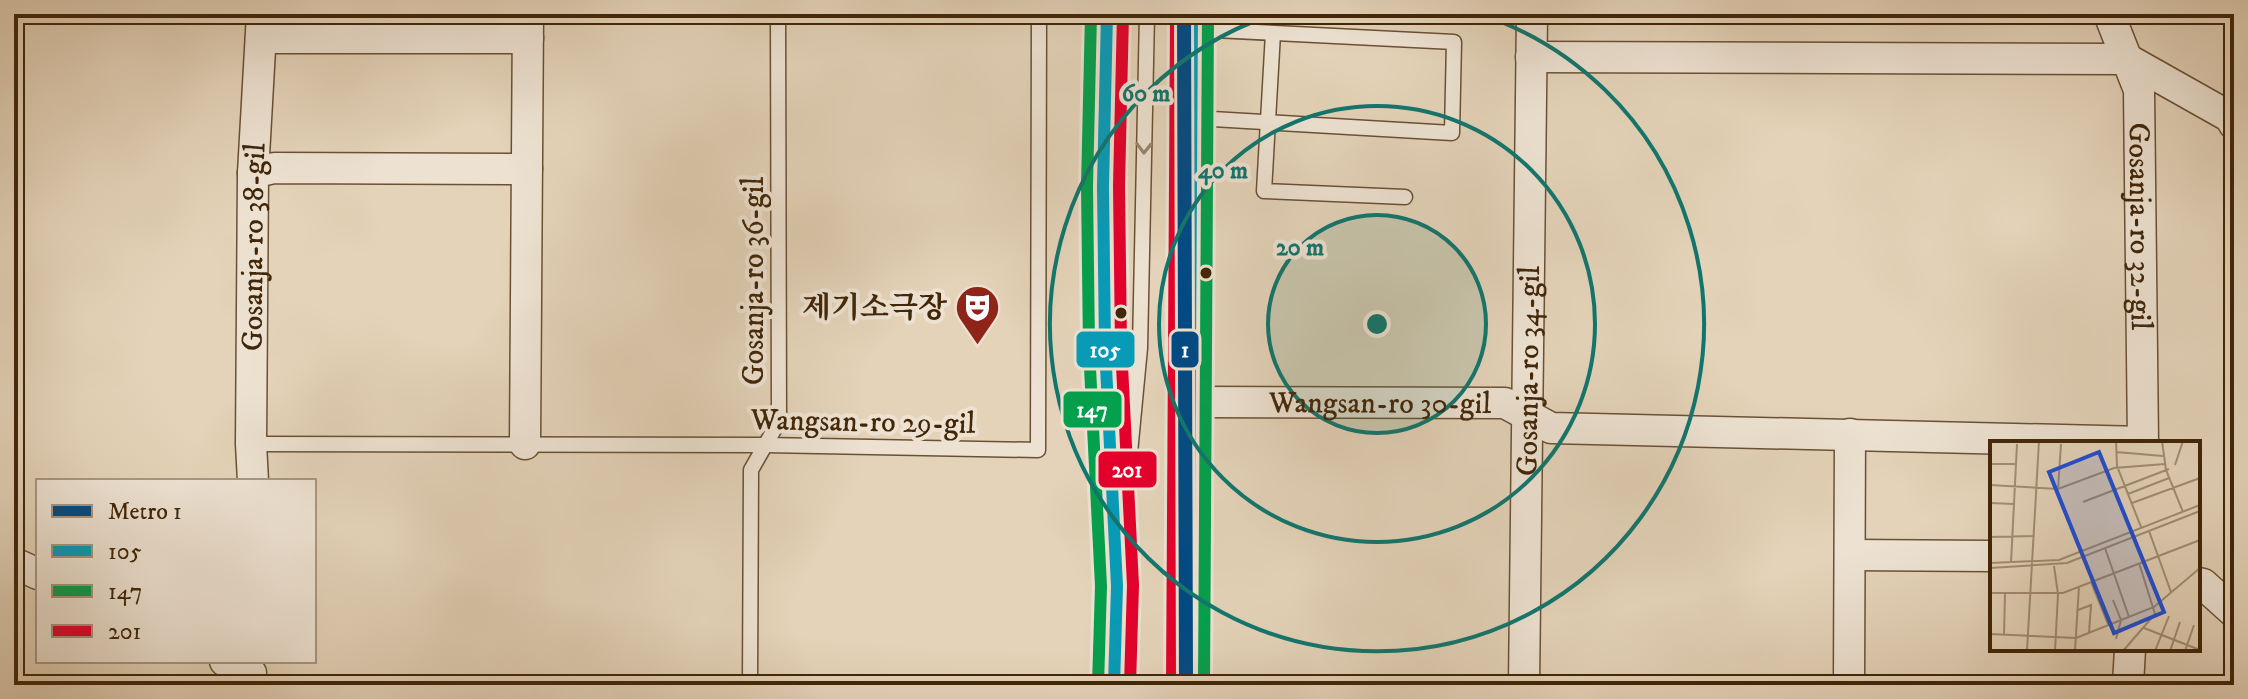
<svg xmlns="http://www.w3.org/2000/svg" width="2248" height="699" viewBox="0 0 2248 699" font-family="'IM FELL DW Pica','Noto Serif KR',serif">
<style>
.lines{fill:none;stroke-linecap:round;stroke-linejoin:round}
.service-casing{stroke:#6a5134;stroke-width:17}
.minor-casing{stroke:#6a5134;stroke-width:33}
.primary-casing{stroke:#412608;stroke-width:47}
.service{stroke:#ede2d2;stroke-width:14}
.minor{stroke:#ede2d2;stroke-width:30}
.primary{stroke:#e4d3b9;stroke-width:44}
.bus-1-casing{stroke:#ede2d2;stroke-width:18}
.bus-2-casing{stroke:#ede2d2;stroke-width:18}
.bus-3-casing{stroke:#ede2d2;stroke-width:18}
.bus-1{stroke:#069cba;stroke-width:12}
.bus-2{stroke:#03a04d;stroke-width:12}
.bus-3{stroke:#e4002b;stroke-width:12}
.metro-1-casing{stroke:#ede2d2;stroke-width:20}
.metro-1{stroke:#004a85;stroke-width:14}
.oneway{stroke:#97846d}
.ring{fill:none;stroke:#0f766e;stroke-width:4}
.bus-dot{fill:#412608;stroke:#ede2d2;stroke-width:3}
.labels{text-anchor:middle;stroke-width:8;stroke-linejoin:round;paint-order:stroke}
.street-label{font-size:30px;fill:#412608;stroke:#ede2d2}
.poi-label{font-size:30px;font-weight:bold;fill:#412608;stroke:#ede2d2;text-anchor:end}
.inset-road{fill:none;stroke:#a38e72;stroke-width:2}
.view{fill:#1d4ed8;fill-opacity:0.15;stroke:#1d4ed8;stroke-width:4}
.inset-edge{fill:none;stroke:#412608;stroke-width:4}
.centre{fill:#0f766e;stroke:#ede2d2;stroke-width:4}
.ring-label{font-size:24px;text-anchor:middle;font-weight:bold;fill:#0f766e;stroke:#ede2d2;stroke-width:8;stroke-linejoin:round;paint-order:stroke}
.line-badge{stroke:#ede2d2;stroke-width:3}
.badge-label{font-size:22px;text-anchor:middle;font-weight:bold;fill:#fff}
</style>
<rect width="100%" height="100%" fill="#e4d3b9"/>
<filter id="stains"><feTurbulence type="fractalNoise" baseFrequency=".0025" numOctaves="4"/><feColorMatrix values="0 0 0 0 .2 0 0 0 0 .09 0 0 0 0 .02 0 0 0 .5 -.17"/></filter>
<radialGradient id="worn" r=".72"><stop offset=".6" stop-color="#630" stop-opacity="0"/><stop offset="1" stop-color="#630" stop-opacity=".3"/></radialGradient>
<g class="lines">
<defs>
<g id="service">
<polyline points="1273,33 1264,191 1405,197"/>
<polyline points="1195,118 1452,133 1454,42 1195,29"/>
<polyline points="251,444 765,445 1038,450 1039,14"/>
<polyline points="1130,453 1140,348 1147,14"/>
<polyline points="750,685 751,470 779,421 778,14"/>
</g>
<g id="minor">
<path id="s1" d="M2109,14L2139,90L2143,443"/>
<polyline points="261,38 528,38"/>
<polyline points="1531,57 2127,59 2230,117 2234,124"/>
<polyline points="253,173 274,168 527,169"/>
<path id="s2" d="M1190,402L1505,403L1551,428L2143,442"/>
<polyline points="525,444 528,14"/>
<path id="s3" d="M253,481L251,444L253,173L262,14"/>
<polyline points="1850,555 1992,556"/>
<polyline points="14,563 38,574"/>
<polyline points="2198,583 2203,584 2234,612"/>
<polyline points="225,661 251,673"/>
<path id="s4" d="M1524,685L1532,14"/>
<polyline points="1849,685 1850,434"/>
<polyline points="2128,685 2130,649"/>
</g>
<g id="primary">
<polyline points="1107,14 1103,186 1105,347 1117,586 1114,685"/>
<polyline points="1188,685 1192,14"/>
</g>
</defs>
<use href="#service" class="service-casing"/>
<use href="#minor" class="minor-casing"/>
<use href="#primary" class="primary-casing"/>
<use href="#service" class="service"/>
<use href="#minor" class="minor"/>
<use href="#primary" class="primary"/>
<defs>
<g id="bus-1">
<polyline points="1107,14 1103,186 1105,347 1117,586 1114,685"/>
<polyline points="1188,685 1192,14"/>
</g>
<g id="bus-2">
<polyline points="1091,14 1087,186 1089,348 1101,586 1098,685"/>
<polyline points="1204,685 1208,14"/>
</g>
<g id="bus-3">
<polyline points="1123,14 1119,186 1121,346 1133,585 1130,685"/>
<polyline points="1172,685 1176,14"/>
</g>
</defs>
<use href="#bus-1" class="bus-1-casing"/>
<use href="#bus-2" class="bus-2-casing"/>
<use href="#bus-3" class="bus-3-casing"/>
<use href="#bus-1" class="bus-1"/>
<use href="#bus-2" class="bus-2"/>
<use href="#bus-3" class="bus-3"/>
<defs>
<polyline id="metro-1" points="1184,14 1186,685"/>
</defs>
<use href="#metro-1" class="metro-1-casing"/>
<use href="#metro-1" class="metro-1"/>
</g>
<defs><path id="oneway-chevron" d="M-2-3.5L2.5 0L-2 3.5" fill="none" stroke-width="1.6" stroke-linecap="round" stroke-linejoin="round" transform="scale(2)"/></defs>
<use class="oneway" href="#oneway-chevron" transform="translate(1144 148) rotate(91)"/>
<circle cx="1377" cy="324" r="109" fill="#0f766e" fill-opacity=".12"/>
<g class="ring">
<circle cx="1377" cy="324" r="109"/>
<circle cx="1377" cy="324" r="218"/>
<path d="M1483 15A327 327 0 1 1 1271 15"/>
</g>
<defs>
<symbol id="theatre-pin" viewBox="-11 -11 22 30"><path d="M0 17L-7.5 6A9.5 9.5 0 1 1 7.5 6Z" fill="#8f2418" stroke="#ede2d2"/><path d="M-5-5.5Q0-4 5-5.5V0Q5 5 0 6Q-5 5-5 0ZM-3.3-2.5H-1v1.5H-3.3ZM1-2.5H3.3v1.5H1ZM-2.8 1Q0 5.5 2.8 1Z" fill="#fff"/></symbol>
</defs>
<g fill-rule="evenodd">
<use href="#theatre-pin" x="952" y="282" width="51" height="69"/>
</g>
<g class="bus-dot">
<circle cx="1206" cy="273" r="7"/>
<circle cx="1121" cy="313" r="7"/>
</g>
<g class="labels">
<g class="street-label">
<text dy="10" stroke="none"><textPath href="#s1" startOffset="218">Gosanja-ro 32-gil</textPath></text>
<text dy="10" stroke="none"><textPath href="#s3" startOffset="234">Gosanja-ro 38-gil</textPath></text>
<text transform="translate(753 281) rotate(-90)" y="10">Gosanja-ro 36-gil</text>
<text dy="10" stroke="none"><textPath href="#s4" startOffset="314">Gosanja-ro 34-gil</textPath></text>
<text dy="10" stroke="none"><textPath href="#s2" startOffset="190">Wangsan-ro 30-gil</textPath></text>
<text transform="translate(863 421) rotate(1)" y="10">Wangsan-ro 29-gil</text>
</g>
<g class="poi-label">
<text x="947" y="317">제기소극장</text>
</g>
</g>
<g transform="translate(1990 441)">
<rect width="210" height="210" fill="#e4d3b9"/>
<path class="inset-road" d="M3,0H141M126,0L127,25L151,86M172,0L176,29L193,71M126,11L173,15M0,23H26M185,24L193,0M0,44L68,48L124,27L175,23M68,48L71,3M138,53L179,37M93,61L179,28M0,62L24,63M142,62L210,37M159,90L181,151M0,96L44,95M115,107L139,176M0,122L69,119L210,64M21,122L27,3M64,125L68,153L65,210M0,127L77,122L210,70M101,141L118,183M0,152H73L210,99M123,159L131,179L126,198M88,169L101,164L99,192M154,187L210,209M0,193L86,197L164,166L210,127M14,193L15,153M37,210L49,0M85,210L89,145M133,210L165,173L149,122M165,210L179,175M180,210L190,181M195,210L204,184"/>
<path class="view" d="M109,11L174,171L124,192L59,31Z"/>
<rect width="210" height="210" class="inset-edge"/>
</g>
<circle cx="1377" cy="324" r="12" class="centre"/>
<g class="ring-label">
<text x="1146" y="101">60 m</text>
<text x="1223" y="178">40 m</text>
<text x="1300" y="255">20 m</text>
</g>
<g class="line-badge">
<rect x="1170" y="330" width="30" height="39" rx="8" fill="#004a85"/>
<rect x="1075" y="330" width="61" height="39" rx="8" fill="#069cba"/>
<rect x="1062" y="390" width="61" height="39" rx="8" fill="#03a04d"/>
<rect x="1097" y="450" width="61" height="39" rx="8" fill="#e4002b"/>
</g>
<g class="badge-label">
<text x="1185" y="357">1</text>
<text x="1105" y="357">105</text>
<text x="1092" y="417">147</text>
<text x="1127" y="477">201</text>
</g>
<rect width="2248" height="699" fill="none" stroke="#e4d3b9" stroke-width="48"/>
<rect x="16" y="16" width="2216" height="667" fill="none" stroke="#412608" stroke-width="4"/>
<rect x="24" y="24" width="2200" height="651" fill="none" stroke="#412608" stroke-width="2"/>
<rect x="36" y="479" width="280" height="184" fill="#ede2d2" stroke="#a89781" stroke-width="2"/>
<rect x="52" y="505" width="40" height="12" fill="#004a85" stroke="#a89781" stroke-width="2"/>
<text x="108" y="519" font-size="24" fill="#412608">Metro 1</text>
<rect x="52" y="545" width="40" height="12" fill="#069cba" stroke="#a89781" stroke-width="2"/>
<text x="108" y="559" font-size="24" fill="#412608">105</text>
<rect x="52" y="585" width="40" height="12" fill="#03a04d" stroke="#a89781" stroke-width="2"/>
<text x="108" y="599" font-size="24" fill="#412608">147</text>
<rect x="52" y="625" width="40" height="12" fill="#e4002b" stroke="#a89781" stroke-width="2"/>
<text x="108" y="639" font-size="24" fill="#412608">201</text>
<rect width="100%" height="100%" filter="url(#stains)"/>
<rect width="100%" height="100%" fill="url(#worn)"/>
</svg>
